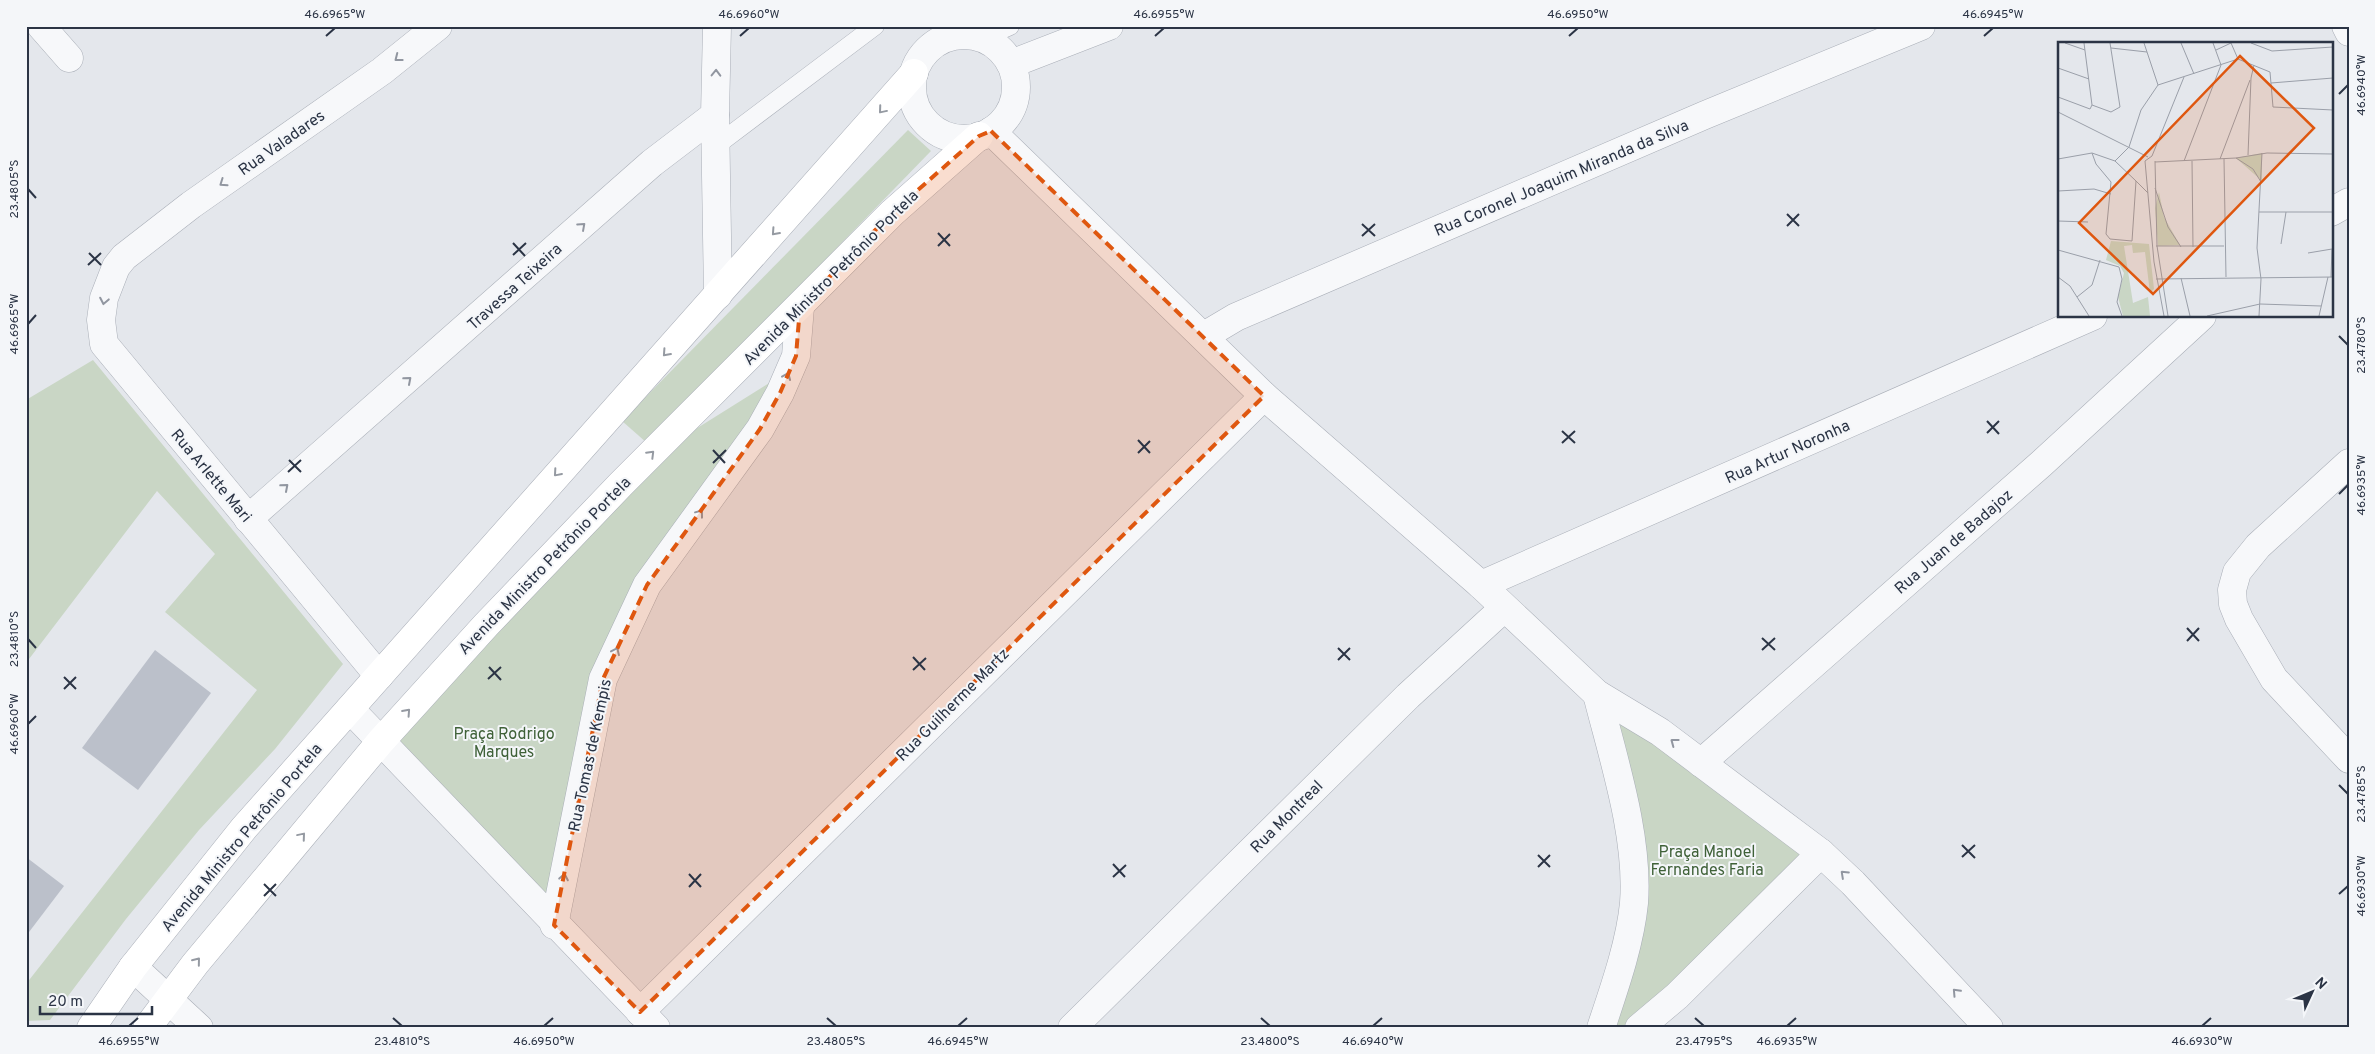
<svg xmlns="http://www.w3.org/2000/svg" width="2375" height="1054" viewBox="0 0 2375 1054" font-family="Overpass,sans-serif">
<style>
.green{fill:#c9d6c5}
.building{fill:#bbc0ca}
.lines{fill:none;stroke-linecap:round;stroke-linejoin:round}
.lane-casing{stroke:#a9aeb7;stroke-width:19}
.street-casing{stroke:#a9aeb7;stroke-width:29}
.secondary-casing{stroke:#a9aeb7;stroke-width:29}
.lane{stroke:#f7f8fa;stroke-width:18}
.street{stroke:#f7f8fa;stroke-width:28}
.secondary{stroke:#fff;stroke-width:28}
.oneway{stroke:#9196a0}
.oneway2{stroke:#959aa2}
.marked{fill:#df570f;fill-opacity:0.2;stroke:#df570f;stroke-width:4;stroke-dasharray:10 6;stroke-linejoin:round}
.ticks{fill:none;stroke:#2b3445;stroke-width:2}
.labels{text-anchor:middle;stroke-width:4;stroke-linejoin:round;paint-order:stroke}
.street-label{font-size:16px;fill:#2b3445;stroke:#f4f6f9}
.park-label{font-size:16px;fill:#3f6138;stroke:#f4f6f9}
.inset-road{fill:none;stroke:#9a9fa9;stroke-width:1}
.view{fill:#df570f;fill-opacity:0.15;stroke:#df570f;stroke-width:2.5}
.inset-edge{fill:none;stroke:#2b3445;stroke-width:2.5}
.neatline{fill:none;stroke:#2b3445;stroke-width:2}
.ticks-label{font-size:12px;text-anchor:middle;fill:#2b3445}
</style>
<rect width="100%" height="100%" fill="#e4e7ec"/>
<g class="green">
<polygon points="908,130 931,151 647,443 622,421"/>
<polygon points="93,360 343,664 275,749 199,830 126,919 50,1020 26,1021 26,984 257,690 165,612 215,554 157,491 26,663 26,400"/>
<polygon points="798,365 602,678 557,908 387,747 651,457"/>
<polygon points="1597,694 1821,853 1641,1028 1601,1028 1634,903"/>
</g>
<g class="building">
<polygon points="155,650 211,693 138,790 82,748"/>
<polygon points="26,857 64,886 26,936"/>
</g>
<g class="lines">
<defs>
<g id="lane">
<polyline points="983,38 1010,26"/>
<polyline points="717,145 875,26"/>
</g>
<g id="street">
<polyline points="41,26 69,58"/>
<polyline points="2346,26 2349,32"/>
<circle cx="964" cy="87" r="52"/>
<polyline points="1011,64 1109,26"/>
<polyline points="715,115 718,295"/>
<polyline points="991,131 1264,396 1481,585 1597,694 1660,732 1821,853 1853,883 1989,1028"/>
<polyline points="2331,212 2349,202"/>
<polyline points="1204,336 1236,317 1705,115 1921,26"/>
<polyline points="2349,463 2258,546 2237,572 2232,590 2233,604 2239,619 2274,679 2349,759"/>
<polyline points="248,519 652,163 715,115 717,26"/>
<polyline points="1481,585 2093,316"/>
<polyline points="379,676 104,344 101,320 104,298 116,267 124,257 191,205 382,71 438,26"/>
<path d="M1597,694C1613,758 1639,836 1634,903C1630,944 1614,989 1601,1028"/>
<polyline points="350,709 656,1028"/>
<polyline points="1701,763 2041,464 2202,316"/>
<polyline points="554,925 603,679 647,585 760,429 780,393 796,356 800,307"/>
<polyline points="133,967 199,1028"/>
<polyline points="640,1012 1264,396"/>
<polyline points="1072,1028 1408,696 1504,608"/>
<polyline points="1639,1028 1677,996 1821,853"/>
</g>
<g id="secondary">
<polyline points="91,1028 133,967 244,828 914,73"/>
<polyline points="147,1028 195,964 381,741 486,625 621,484 892,213 979,136"/>
</g>
</defs>
<use href="#lane" class="lane-casing"/>
<use href="#street" class="street-casing"/>
<use href="#secondary" class="secondary-casing"/>
<use href="#lane" class="lane"/>
<use href="#street" class="street"/>
<use href="#secondary" class="secondary"/>
</g>
<defs><path id="oneway-chevron" d="M-2-3.5L2.5 0L-2 3.5" fill="none" stroke-width="1.6" stroke-linecap="round" stroke-linejoin="round" transform="scale(1.25)"/></defs>
<g class="oneway">
<use href="#oneway-chevron" transform="translate(398 58) rotate(142)"/>
<use href="#oneway-chevron" transform="translate(716 73) rotate(-89)"/>
<use href="#oneway-chevron" transform="translate(223 183) rotate(145)"/>
<use href="#oneway-chevron" transform="translate(582 226) rotate(-42)"/>
<use href="#oneway-chevron" transform="translate(104 301) rotate(101)"/>
<use href="#oneway-chevron" transform="translate(787 376) rotate(-67)"/>
<use href="#oneway-chevron" transform="translate(408 380) rotate(-41)"/>
<use href="#oneway-chevron" transform="translate(285 487) rotate(-41)"/>
<use href="#oneway-chevron" transform="translate(700 513) rotate(-53)"/>
<use href="#oneway-chevron" transform="translate(616 651) rotate(-65)"/>
<use href="#oneway-chevron" transform="translate(1674 742) rotate(-143)"/>
<use href="#oneway-chevron" transform="translate(1844 874) rotate(-137)"/>
<use href="#oneway-chevron" transform="translate(564 877) rotate(-79)"/>
<use href="#oneway-chevron" transform="translate(1956 992) rotate(-133)"/>
</g>
<g class="oneway2">
<use href="#oneway-chevron" transform="translate(882 110) rotate(130)"/>
<use href="#oneway-chevron" transform="translate(775 232) rotate(132)"/>
<use href="#oneway-chevron" transform="translate(666 353) rotate(132)"/>
<use href="#oneway-chevron" transform="translate(651 454) rotate(-45)"/>
<use href="#oneway-chevron" transform="translate(557 473) rotate(131)"/>
<use href="#oneway-chevron" transform="translate(407 712) rotate(-48)"/>
<use href="#oneway-chevron" transform="translate(302 836) rotate(-50)"/>
<use href="#oneway-chevron" transform="translate(197 961) rotate(-51)"/>
</g>
<path class="marked" d="M991,131L1264,396L640,1012L554,925L603,679L647,585L760,429L780,393L796,356L800,307L892,213L979,136Z"/>
<path class="ticks" d="M326,36L335,28M740,36L749,28M1155,36L1164,28M1569,36L1578,28M1984,36L1993,28M2339,94L2348,85M28,189L36,198M1787,214L1799,226M1362,224L1375,236M1787,226L1799,214M938,233L950,246M1362,236L1375,224M513,243L525,256M938,246L950,234M89,253L101,265M513,255L526,243M88,265L101,253M28,324L36,315M2339,336L2348,345M1987,421L1999,434M1562,431L1575,443M1987,433L1999,421M1138,440L1150,453M1562,443L1575,431M713,450L725,463M1138,453L1150,441M289,460L301,472M713,463L726,450M288,472L301,460M2339,494L2348,485M2187,628L2199,641M1762,638L1775,650M28,639L36,648M2187,641L2199,628M1338,648L1350,660M1762,650L1775,638M913,657L925,670M1338,660L1350,648M489,667L501,680M913,670L926,658M64,677L76,689M488,679L501,667M64,689L76,677M28,724L36,716M2339,785L2348,794M1962,845L1975,858M1538,855L1550,867M1962,857L1975,845M1113,864L1125,877M1538,867L1550,855M689,874L701,887M1113,877L1126,865M264,884L276,896M689,887L701,874M2339,894L2348,886M264,896L276,884M393,1018L402,1026M827,1018L836,1026M1261,1018L1270,1026M1695,1018L1704,1026M129,1026L138,1018M544,1026L553,1018M958,1026L967,1018M1373,1026L1382,1018M1787,1026L1796,1018M2202,1026L2211,1018"/>
<g class="labels">
<g class="street-label">
<text transform="translate(281 142) rotate(-35)" y="6">Rua Valadares</text>
<text transform="translate(1561 177) rotate(-23)" y="6">Rua Coronel Joaquim Miranda da Silva</text>
<text transform="translate(830 277) rotate(-45)" y="6">Avenida Ministro Petrônio Portela</text>
<text transform="translate(514 286) rotate(-42)" y="6">Travessa Teixeira</text>
<text transform="translate(1787 451) rotate(-24)" y="6">Rua Artur Noronha</text>
<text transform="translate(212 475) rotate(50)" y="6">Rua Arlette Mari</text>
<text transform="translate(1953 541) rotate(-41)" y="6">Rua Juan de Badajoz</text>
<text transform="translate(544 565) rotate(-46)" y="6">Avenida Ministro Petrônio Portela</text>
<text transform="translate(952 704) rotate(-45)" y="6">Rua Guilherme Martz</text>
<text transform="translate(589 755) rotate(-78)" y="6">Rua Tomas de Kempis</text>
<text transform="translate(1286 816) rotate(-45)" y="6">Rua Montreal</text>
<text transform="translate(241 837) rotate(-50)" y="6">Avenida Ministro Petrônio Portela</text>
</g>
<g class="park-label">
<text x="504" y="739">Praça Rodrigo<tspan x="504" dy="18">Marques</tspan></text>
<text x="1707" y="857">Praça Manoel<tspan x="1707" dy="18">Fernandes Faria</tspan></text>
</g>
</g>
<g transform="translate(2058 42)">
<rect width="275" height="275" fill="#e4e7ec"/>
<path d="M204,111V139L178,116ZM101,150L106,175L122,203L100,204L97,166ZM53,199L91,202L96,247L92,251L87,210L75,211L74,203L66,204L75,261L90,255L92,274H65L60,255L66,231L62,224L48,218Z" fill="#c9d6c5"/>
<path class="inset-road" d="M7,1L27,8M26,1L34,63M86,1L100,43M123,1L136,32M173,1L180,17M193,1L214,9L275,5M53,6L89,10M158,8L173,1M180,17L212,30L215,65L275,68M0,26L31,37M213,41L275,36M0,55L32,67L34,63M34,63L53,70L62,65L52,1M0,70L90,115M34,111L38,122L53,140L48,192L52,197L74,199L78,139L57,119M190,113L193,36L196,23M94,114L87,119L96,220L106,274M94,114L126,35M178,116L195,127L203,140M0,117L34,111L57,119L71,105L83,68L100,43L180,17M162,117L192,38M166,117L168,235M97,119L99,204L110,274M126,119L163,23L155,1M134,119L135,205M97,120L178,116L209,111L275,112M78,139L90,151M97,146L110,185L123,205M0,149L36,147L53,152M201,170H275M0,179L30,180M223,202L228,170M98,204H166M0,208L61,225L64,237L59,260L64,274M250,211L274,207L273,235M0,235L12,244L31,274M123,236L132,274M98,237L275,235M19,255L34,243L42,218M149,274L202,262L263,264M201,274L203,237L199,206L204,111M261,274L270,235"/>
<path class="view" d="M182,14L256,86L95,252L21,181Z"/>
<rect width="275" height="275" class="inset-edge"/>
</g>
<rect width="2375" height="1054" fill="none" stroke="#f4f6f9" stroke-width="55"/>
<g transform="translate(2312 992) rotate(46)" stroke="#f4f6f9" stroke-width="4" paint-order="stroke">
<path d="M0-4L9 19L0 12L-9 19Z" fill="#2b3445"/>
<text y="-8" font-size="14" font-weight="bold" text-anchor="middle" fill="#2b3445">N</text>
</g>
<path d="M40 1006v8h112v-8" fill="none" stroke="#2b3445" stroke-width="2.5"/>
<text x="48" y="1006" font-size="15" fill="#2b3445" stroke="#f4f6f9" stroke-width="4" paint-order="stroke">20 m</text>
<rect x="28" y="28" width="2320" height="998" class="neatline"/>
<g class="ticks-label">
<text x="335" y="18">46.6965°W</text>
<text x="749" y="18">46.6960°W</text>
<text x="1164" y="18">46.6955°W</text>
<text x="1578" y="18">46.6950°W</text>
<text x="1993" y="18">46.6945°W</text>
<text transform="translate(2361 85) rotate(-90)" y="4">46.6940°W</text>
<text transform="translate(14 189) rotate(-90)" y="4">23.4805°S</text>
<text transform="translate(14 324) rotate(-90)" y="4">46.6965°W</text>
<text transform="translate(2361 345) rotate(-90)" y="4">23.4780°S</text>
<text transform="translate(2361 485) rotate(-90)" y="4">46.6935°W</text>
<text transform="translate(14 639) rotate(-90)" y="4">23.4810°S</text>
<text transform="translate(14 724) rotate(-90)" y="4">46.6960°W</text>
<text transform="translate(2361 794) rotate(-90)" y="4">23.4785°S</text>
<text transform="translate(2361 886) rotate(-90)" y="4">46.6930°W</text>
<text x="129" y="1045">46.6955°W</text>
<text x="402" y="1045">23.4810°S</text>
<text x="544" y="1045">46.6950°W</text>
<text x="836" y="1045">23.4805°S</text>
<text x="958" y="1045">46.6945°W</text>
<text x="1270" y="1045">23.4800°S</text>
<text x="1373" y="1045">46.6940°W</text>
<text x="1704" y="1045">23.4795°S</text>
<text x="1787" y="1045">46.6935°W</text>
<text x="2202" y="1045">46.6930°W</text>
</g>
</svg>
